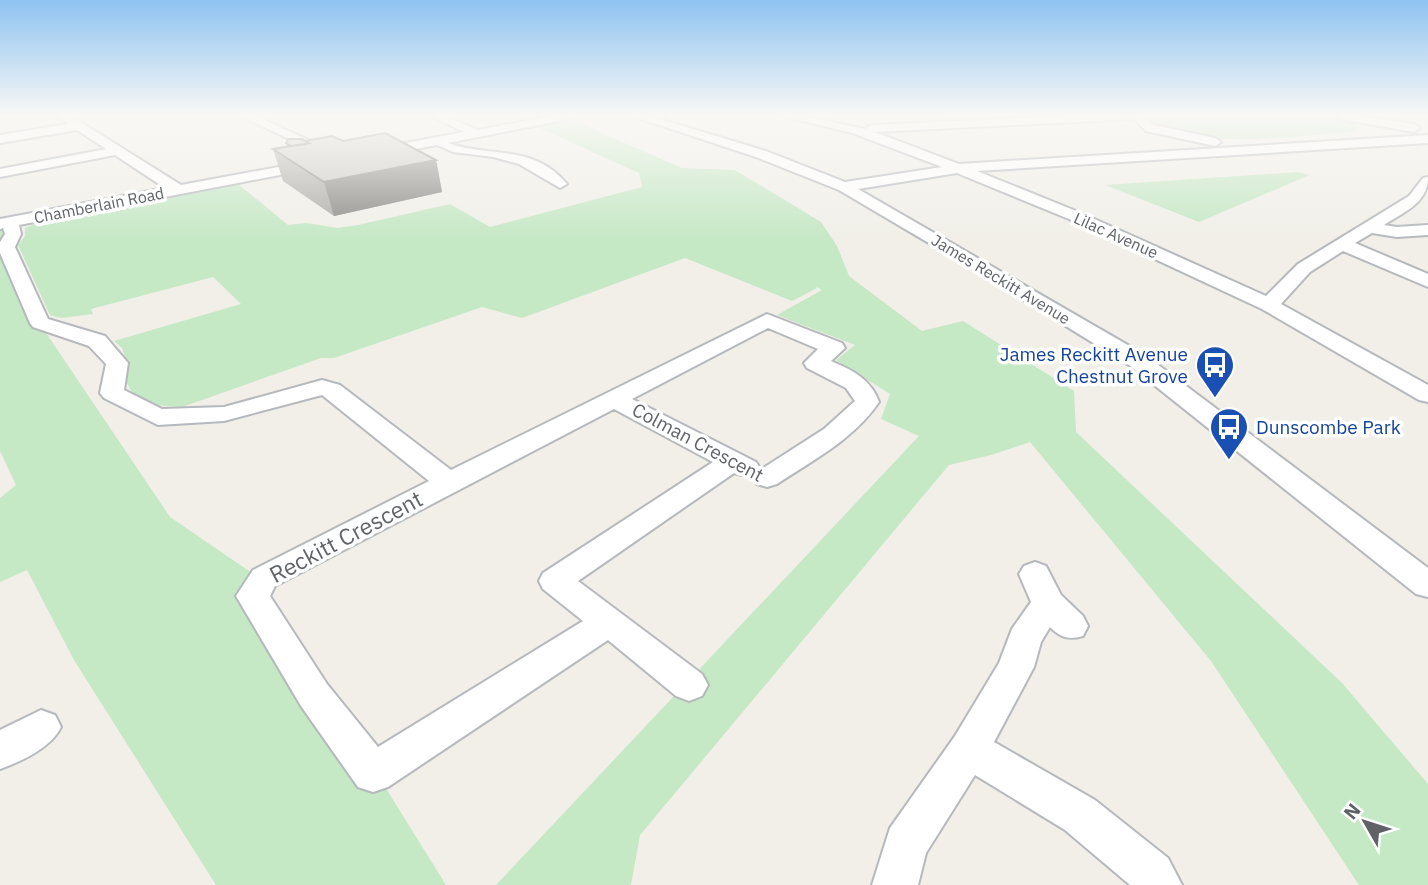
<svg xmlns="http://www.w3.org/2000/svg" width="1428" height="885" viewBox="0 0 1428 885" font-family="'IBM Plex Sans',sans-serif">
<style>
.green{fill:#c5e8c5}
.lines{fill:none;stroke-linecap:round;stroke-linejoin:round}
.minor-casing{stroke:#b5b8bc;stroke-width:4}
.minor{fill:#fff;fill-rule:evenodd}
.wall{fill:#afaea9}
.shaded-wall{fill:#8f8d8a}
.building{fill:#cccac5;stroke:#8f8d8a;stroke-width:2}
.labels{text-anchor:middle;stroke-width:7;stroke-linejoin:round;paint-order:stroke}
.far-street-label{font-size:16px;fill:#5f6368;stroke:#fff}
.transit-label{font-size:19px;fill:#164399;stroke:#fff;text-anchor:end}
.street-label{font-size:19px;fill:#5f6368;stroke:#fff}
.near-street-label{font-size:23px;fill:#5f6368;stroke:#fff}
</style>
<rect width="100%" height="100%" fill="#f1efe8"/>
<g class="green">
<path d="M1170,116H1332L1348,120L1359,127L1353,132C1302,135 1184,153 1145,117Z"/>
<polygon points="565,117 682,168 735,170 821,222 837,246 849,276 922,331 963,321 1074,391 1076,432 1342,683 1428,784 1428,885 1359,885 1211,661 1030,442 991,455 949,465 640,835 631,885 496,885 919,436 881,419 890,394 836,360 855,345 777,315 822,290 815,286 817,288 792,301 685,258 522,318 482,307 334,358 321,358 182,407 154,405 132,393 125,379 126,360 122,348 114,341 241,304 213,277 91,309 93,314 61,318 50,315 18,245 25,236 25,228 35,224 238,184 288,225 306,223 338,228 358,225 450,204 490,227 642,187 639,173 528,123"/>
<polygon points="1298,172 1310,175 1199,222 1105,185"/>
<polygon points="10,222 6,247 40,324 170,517 252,573 446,885 216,885 74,660 27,570 0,582 0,498 16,485 0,451 0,224"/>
</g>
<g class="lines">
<defs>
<g id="minor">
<path d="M57,116H71L181,185L316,160L323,164L316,168L19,225L21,234L15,247L48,319L105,336L128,363L124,390L162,409L224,407L322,380L340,385L451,470L767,314L842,343L845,348L831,361C852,370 871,379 879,402C854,439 813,460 777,484L767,487L757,484L753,478L757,472L824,429L855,401L846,388L807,368L804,363L818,349L768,328L632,399L756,462L760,468L756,474L746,476L734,473L578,581L702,674L708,685L702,696L689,701L676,696L608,640L388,787L373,792L358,787L301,706L236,596L253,570L429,481L322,395L224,421L158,425L104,398L100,393L106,364L89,346L33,327L30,323L0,253V242L5,234L3,228L0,229V219L165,188L115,155L0,177V169L106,149L77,130L0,143V135L68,124ZM614,409L713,462L543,573L539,581L543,589L583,621L378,747L327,684L270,596L275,586Z"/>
<polygon points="241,116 256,116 339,154 337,157 327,157"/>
<path d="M431,116H446L478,130L551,116H575L569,119L448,143C489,158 533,143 567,184L560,188L519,164L493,157L453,152L437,145L374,157L368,153L374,149L464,132Z"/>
<path d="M632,116H650L766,151L845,182L942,167L852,133L782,116H804L865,129L871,125L1065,116H1144L1154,125L1215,138L1221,142L1215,146L1146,131L1134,119L875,132L959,164L1428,135V143L977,171L1081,213L1266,296L1298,264L1409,196L1423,178L1428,177C1428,203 1404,212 1384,225L1397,227L1428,225V235L1397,237L1372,233L1355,243L1428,274V287L1343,251L1310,272L1281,304L1428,385V402L1419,400L1262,309L1069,219L957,173L858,189L1145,355L1428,568V597L1416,594L1129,365L983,275L839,190L756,157Z"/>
<polygon points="1333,116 1360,116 1414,124 1420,128 1414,132 1339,119"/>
<path d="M1035,562L1046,566L1061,595L1083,616L1088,626L1083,636C1069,640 1061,638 1050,627L1041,642L1034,667L994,742L1095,800L1168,858L1182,885H1130L1065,830L975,775L926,853L918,885H872L890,828L955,736L999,663L1012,629L1031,602L1019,574L1024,566Z"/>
<path d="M41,710L55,715L61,727C51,748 22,761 0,769V730Z"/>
</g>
</defs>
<use href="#minor" class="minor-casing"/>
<use href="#minor" class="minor"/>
</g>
<polygon class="wall" points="306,141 343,141 436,160 442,192 334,216 283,181 273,149 287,147 286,143"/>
<polygon class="shaded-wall" points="436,160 442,192 334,216 324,182"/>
<g class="building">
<polygon points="385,133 436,160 324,182 273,149 309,143 305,141 332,136 343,141"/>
<polygon points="288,139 302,139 306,141 306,144 291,146 286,143"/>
</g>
<linearGradient id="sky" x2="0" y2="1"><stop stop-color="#8fc3f1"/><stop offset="0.48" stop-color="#f9f8f5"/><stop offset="1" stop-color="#f9f8f5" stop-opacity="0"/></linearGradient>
<rect width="1428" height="240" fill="url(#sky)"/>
<defs>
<symbol id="bus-pin" viewBox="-11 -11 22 30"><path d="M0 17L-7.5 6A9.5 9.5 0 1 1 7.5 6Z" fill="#1a4fb4" stroke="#fff"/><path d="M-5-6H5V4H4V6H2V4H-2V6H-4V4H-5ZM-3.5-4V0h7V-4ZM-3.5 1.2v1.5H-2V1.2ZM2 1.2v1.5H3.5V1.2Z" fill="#fff"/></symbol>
</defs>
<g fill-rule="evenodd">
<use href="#bus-pin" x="1193" y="343" width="44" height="60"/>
<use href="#bus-pin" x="1207" y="405" width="44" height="60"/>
</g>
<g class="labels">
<g class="far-street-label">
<text transform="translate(99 205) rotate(-11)" y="6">Chamberlain Road</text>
<text transform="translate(1116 235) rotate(24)" y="6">Lilac Avenue</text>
<text transform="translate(1001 279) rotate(31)" y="6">James Reckitt Avenue</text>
</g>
<g class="transit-label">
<text x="1188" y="361">James Reckitt Avenue<tspan x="1188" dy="22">Chestnut Grove</tspan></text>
<text x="1256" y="434" text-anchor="start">Dunscombe Park</text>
</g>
<g class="street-label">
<text transform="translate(698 442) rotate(28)" y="7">Colman Crescent</text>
</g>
<g class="near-street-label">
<text transform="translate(346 537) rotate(-28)" y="8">Reckitt Crescent</text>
</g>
</g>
<g transform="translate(1365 822) rotate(309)" stroke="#ffffff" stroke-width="5" paint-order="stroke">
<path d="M0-5L12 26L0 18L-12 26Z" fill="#5f6368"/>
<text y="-10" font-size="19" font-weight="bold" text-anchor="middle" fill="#5f6368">N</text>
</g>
</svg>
